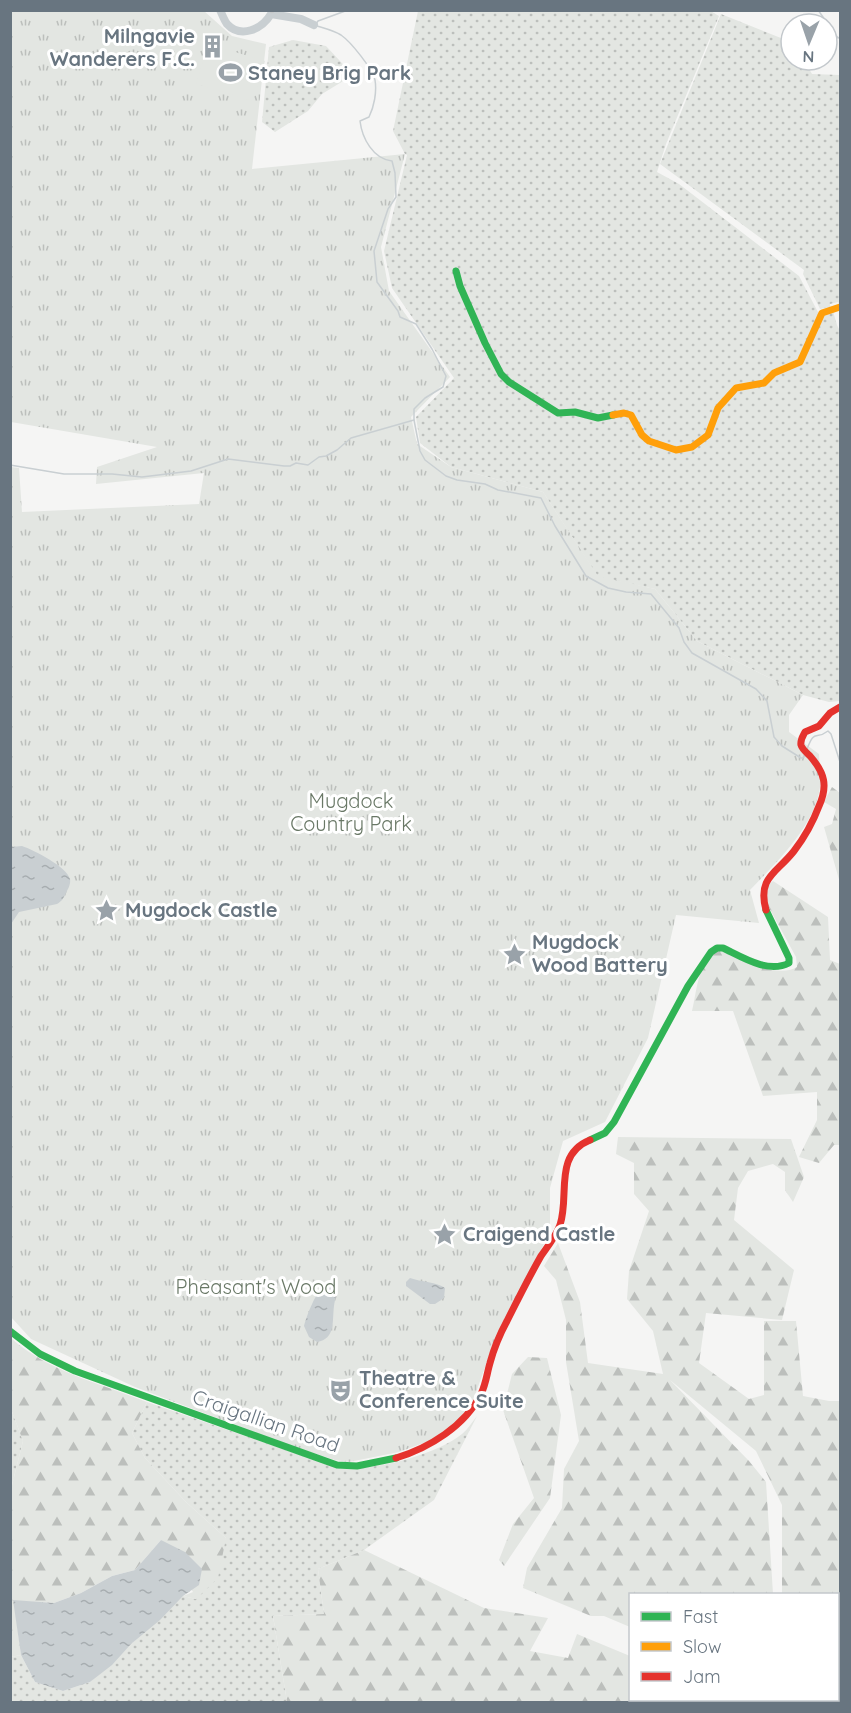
<svg xmlns="http://www.w3.org/2000/svg" width="851" height="1713" viewBox="0 0 851 1713" font-family="Quicksand,sans-serif">
<style>
.grass{fill:url(#grass-dots)}
.forest{fill:url(#forest-firs)}
.park{fill:url(#park-tufts)}
.pitch{fill:#e3e6e2}
.water{fill:url(#water-ripples)}
.lines{fill:none;stroke-linecap:round;stroke-linejoin:round}
.stream{stroke:#c9cfd2;stroke-width:1.5}
.river{stroke:#c9cfd2;stroke-width:8}
.street{stroke:#c7c9ca;stroke-width:4.5}
.fast{stroke:#30b455;stroke-width:7}
.slow{stroke:#ff9f0a;stroke-width:7}
.jam{stroke:#e5322d;stroke-width:7}
.labels{text-anchor:middle;stroke-width:6;stroke-linejoin:round;paint-order:stroke}
.poi-label{font-size:20px;font-weight:bold;fill:#687580;stroke:#fff;text-anchor:start}
.park-label{font-size:20px;fill:#697866;stroke:#fff}
.street-label{font-size:20px;fill:#687580;stroke:#fff}
</style>
<defs>
<pattern id="grass-dots" width="8" height="8" patternUnits="userSpaceOnUse" patternTransform="scale(1.5)"><rect width="8" height="8" fill="#e3e6e2"/><path d="M2 2h.1M6 6h.1" fill="none" stroke="#bcbfbc" stroke-width="1.8" stroke-linecap="round"/></pattern>
<pattern id="forest-firs" width="22" height="20" patternUnits="userSpaceOnUse" patternTransform="scale(1.5)"><rect width="22" height="20" fill="#e3e6e2"/><path d="M5 1l3.5 6h-7zM16 11l3.5 6h-7z" fill="#bcbfbc"/></pattern>
<pattern id="park-tufts" width="24" height="20" patternUnits="userSpaceOnUse" patternTransform="scale(1.5)"><rect width="24" height="20" fill="#e3e6e2"/><path d="M3 7l-1-3M5 7V3M7 7l1-3M15 17l-1-3M17 17v-4M19 17l1-3" fill="none" stroke="#bcbfbc"/></pattern>
<pattern id="water-ripples" width="26" height="14" patternUnits="userSpaceOnUse" patternTransform="scale(1.5)"><rect width="26" height="14" fill="#c9cfd2"/><path d="M2 4q2-2 4 0t4 0M15 11q2-2 4 0t4 0" fill="none" stroke="#a7adb0"/></pattern>
</defs>
<rect width="100%" height="100%" fill="#f5f5f4"/>
<g class="grass">
<polygon points="709,10 719,16 666,144 657,172 679,184 799,276 819,314 797,363 768,378 772,380 775,375 801,365 824,314 833,311 837,325 840,331 840,701 829,702 803,695 697,641 655,589 598,577 543,492 451,467 420,443 416,417 454,378 392,288 384,251 407,155 405,154 393,131 418,11"/>
<polygon points="721,14 791,42 791,60 804,60 812,74 840,75 840,305 838,302 830,304 830,307 820,309 803,274 804,270 660,164"/>
<polygon points="293,40 326,46 353,75 322,94 308,111 275,132 262,122 269,47"/>
<path d="M147,1402L338,1468C370,1472 436,1455 462,1434C468,1429 472,1422 477,1416L434,1500L364,1550L318,1569L324,1614L273,1616L287,1702H11V1657L21,1655L35,1682L63,1691L90,1682L183,1596L196,1599L226,1538L186,1502L145,1458L132,1433Z"/>
<polygon points="11,1409 23,1441 11,1489"/>
</g>
<g class="forest">
<polygon points="832,787 840,793 840,883 824,827 832,824 836,809 824,802"/>
<path d="M773,881L828,917L830,960L840,964V1145H834L819,1163L799,1157L817,1120V1092L763,1096L733,1011H692C697,992 698,956 720,949C739,960 777,979 797,967L796,957L767,904V886Z"/>
<polygon points="618,1137 791,1139 804,1177 793,1202 785,1190 785,1172 773,1164 748,1171 738,1188 734,1220 794,1270 782,1320 706,1313 699,1363 749,1399 764,1395 764,1321 796,1321 803,1396 829,1401 840,1401 840,1611 838,1609 838,1594 782,1594 782,1505 756,1451 670,1380 749,1461 766,1482 773,1594 630,1594 630,1627 604,1616 591,1616 523,1588 527,1568 562,1508 564,1469 579,1441 566,1362 566,1320 556,1280 544,1266 558,1243 580,1302 588,1363 663,1374 653,1331 627,1299 629,1271 649,1211 634,1194 634,1163 616,1154"/>
<path d="M11,1338C47,1371 102,1384 147,1402L132,1433L145,1458L186,1502L226,1538L218,1578L196,1599L183,1596L193,1592L161,1540L135,1570L112,1576L81,1593L54,1603L14,1601L21,1655L11,1657V1489L23,1441L11,1409Z"/>
<polygon points="528,1357 547,1358 561,1415 550,1498 504,1566 499,1560 513,1524 534,1498 503,1410 512,1374"/>
<polygon points="364,1550 484,1608 548,1618 530,1651 568,1658 577,1634 630,1656 630,1700 737,1700 745,1702 287,1702 273,1616 324,1614 318,1569"/>
<polygon points="840,1612 840,1702 827,1702 828,1700 838,1700 838,1650"/>
</g>
<path class="park" d="M11,11H204L232,36L266,44L252,169L405,154L381,247L389,291L450,377L411,417L417,444L451,467L543,492L598,576L655,589L697,641L803,695L789,715V732L819,754C819,764 822,777 820,787C815,826 776,863 750,890L759,923L676,915L648,1038L605,1122L563,1141L550,1188V1232L493,1345L474,1398L458,1421L429,1441L399,1452L349,1462L335,1460L286,1444L135,1387L31,1339L11,1317V467L19,468L22,512L199,504L204,473L96,484L97,467L157,447L11,422Z"/>
<polygon class="pitch" points="208,44 265,61 253,101 196,84"/>
<g class="water">
<path d="M22,846C34,850 67,867 70,879C71,884 68,889 66,893C63,899 62,901 57,904L19,912L11,924V847Z"/>
<path d="M410,1278C421,1282 437,1282 445,1288L444,1298L435,1304H430L406,1286V1282Z"/>
<path d="M325,1285L335,1287C337,1295 335,1299 334,1306C332,1321 336,1339 317,1342L309,1337L304,1326C307,1315 316,1291 325,1285Z"/>
<polygon points="161,1540 185,1552 202,1569 199,1585 183,1596 160,1620 131,1644 112,1665 90,1682 63,1691 35,1682 21,1655 13,1600 54,1603 81,1593 112,1576 135,1570"/>
</g>
<g class="lines">
<g class="stream">
<polyline points="818,10 838,38 840,37"/>
<path d="M314,25C323,28 333,30 341,35C351,42 372,68 375,80C377,92 374,107 369,117L360,121C362,138 373,159 392,161L395,173L396,197L388,209L374,251L377,282L398,311L400,317L416,324L432,349L446,376L443,387L425,398L414,409V420L420,451L425,460L446,476L457,480L485,484L498,490L541,498L555,526L586,576L608,588L626,592L651,594L679,628L684,642L692,653L756,689L767,701L774,737L782,746L801,758H803L805,753"/>
<polyline points="315,25 318,21 348,10"/>
<polyline points="10,465 64,474 112,474 142,477 191,471 228,459 284,466 290,466 296,463 308,465 319,457 326,456 337,450 351,438 414,420"/>
<path d="M807,749C815,728 815,741 828,731L831,734L840,762"/>
</g>
<path class="river" d="M220,10C222,14 224,20 227,24C241,39 262,29 271,14L301,19L314,25"/>
<polyline class="street" points="272,10 272,11"/>
<g class="fast">
<polyline points="456,271 460,286 485,343 501,374 509,382 558,413 575,412 598,418 613,415"/>
<path d="M590,1140L605,1133L614,1122L688,986L711,952L717,948H723C742,957 768,974 789,963V958L766,910"/>
<polyline points="10,1331 40,1354 75,1371 337,1465 357,1466 396,1458"/>
</g>
<polyline class="slow" points="613,415 624,413 631,415 642,435 649,441 676,450 692,447 708,435 718,408 736,388 764,383 774,373 800,362 822,313 840,307"/>
<g class="jam">
<path d="M766,910C757,877 777,873 794,851C804,838 813,822 819,806C828,786 825,773 810,756C807,753 802,749 801,745C800,740 803,736 805,732L819,726L830,713L840,707"/>
<path d="M396,1458C429,1448 465,1426 481,1394C486,1384 487,1373 490,1363C494,1348 500,1334 507,1321C518,1299 529,1277 541,1256C548,1246 556,1236 560,1225C570,1195 553,1155 590,1140"/>
</g>
</g>
<defs>
<symbol id="building-bare" viewBox="-9 -9 18 18"><path d="M-4-6H4V6H1V3H-1V6H-4ZM-2.5-4.3h1.7v1.8h-1.7ZM.8-4.3h1.7v1.8H.8ZM-2.5-1h1.7V.8h-1.7ZM.8-1h1.7V.8H.8Z" fill="#99a2a9" stroke="#fff" stroke-width="2.5" paint-order="stroke"/></symbol>
<symbol id="stadium-bare" viewBox="-9 -9 18 18"><path d="M0-5a6.5 5 0 1 0 0 10a6.5 5 0 1 0 0-10ZM-3.5-1.8h7v3.6h-7Z" fill="#99a2a9" stroke="#fff" stroke-width="2.5" paint-order="stroke"/></symbol>
<symbol id="sight-bare" viewBox="-9 -9 18 18"><path d="M0-6L1.8-2.2L6-1.7L2.9 1.2L3.7 5.4L0 3.3L-3.7 5.4L-2.9 1.2L-6-1.7L-1.8-2.2Z" fill="#99a2a9" stroke="#fff" stroke-width="2.5" paint-order="stroke"/></symbol>
<symbol id="theatre-bare" viewBox="-9 -9 18 18"><path d="M-5-5.5Q0-4 5-5.5V0Q5 5 0 6Q-5 5-5 0ZM-3.3-2.5H-1v1.5H-3.3ZM1-2.5H3.3v1.5H1ZM-2.8 1Q0 5.5 2.8 1Z" fill="#99a2a9" stroke="#fff" stroke-width="2.5" paint-order="stroke"/></symbol>
</defs>
<g fill-rule="evenodd">
<use href="#building-bare" x="196" y="30" width="33" height="33"/>
<use href="#stadium-bare" x="214" y="56" width="33" height="33"/>
<use href="#sight-bare" x="90" y="894" width="33" height="33"/>
<use href="#sight-bare" x="498" y="938" width="33" height="33"/>
<use href="#sight-bare" x="428" y="1218" width="33" height="33"/>
<use href="#theatre-bare" x="324" y="1374" width="33" height="33"/>
</g>
<g class="labels">
<g class="poi-label">
<text x="195" y="43" text-anchor="end">Milngavie<tspan x="195" dy="23">Wanderers F.C.</tspan></text>
<text x="248" y="80">Staney Brig Park</text>
<text x="125" y="917">Mugdock Castle</text>
<text x="532" y="949">Mugdock<tspan x="532" dy="23">Wood Battery</tspan></text>
<text x="463" y="1241">Craigend Castle</text>
<text x="359" y="1385">Theatre &amp;<tspan x="359" dy="23">Conference Suite</tspan></text>
</g>
<g class="park-label">
<text x="351" y="808">Mugdock<tspan x="351" dy="23">Country Park</tspan></text>
<text x="256" y="1294">Pheasant's Wood</text>
</g>
<g class="street-label">
<text transform="translate(266 1421) rotate(19)" y="7">Craigallian Road</text>
</g>
</g>
<rect width="851" height="1713" fill="none" stroke="#687580" stroke-width="24"/>
<rect x="629" y="1593" width="210" height="108" fill="#ffffff" stroke="#c3c8cc" stroke-width="1.5"/>
<rect x="641" y="1612" width="30" height="9" fill="#30b455" stroke="#c3c8cc" stroke-width="1.5"/>
<text x="683" y="1623" font-size="18" fill="#687580">Fast</text>
<rect x="641" y="1642" width="30" height="9" fill="#ff9f0a" stroke="#c3c8cc" stroke-width="1.5"/>
<text x="683" y="1653" font-size="18" fill="#687580">Slow</text>
<rect x="641" y="1672" width="30" height="9" fill="#e5322d" stroke="#c3c8cc" stroke-width="1.5"/>
<text x="683" y="1683" font-size="18" fill="#687580">Jam</text>
<g transform="translate(809 42) rotate(182)"><circle r="28" fill="#ffffff" stroke="#c3c8cc" stroke-width="1.5"/>
<path d="M0-4.5L10 22L0 15L-10 22Z" fill="#99a2a9"/>
<text y="-9" font-size="16" font-weight="bold" text-anchor="middle" fill="#687580">N</text>
</g>
</svg>
